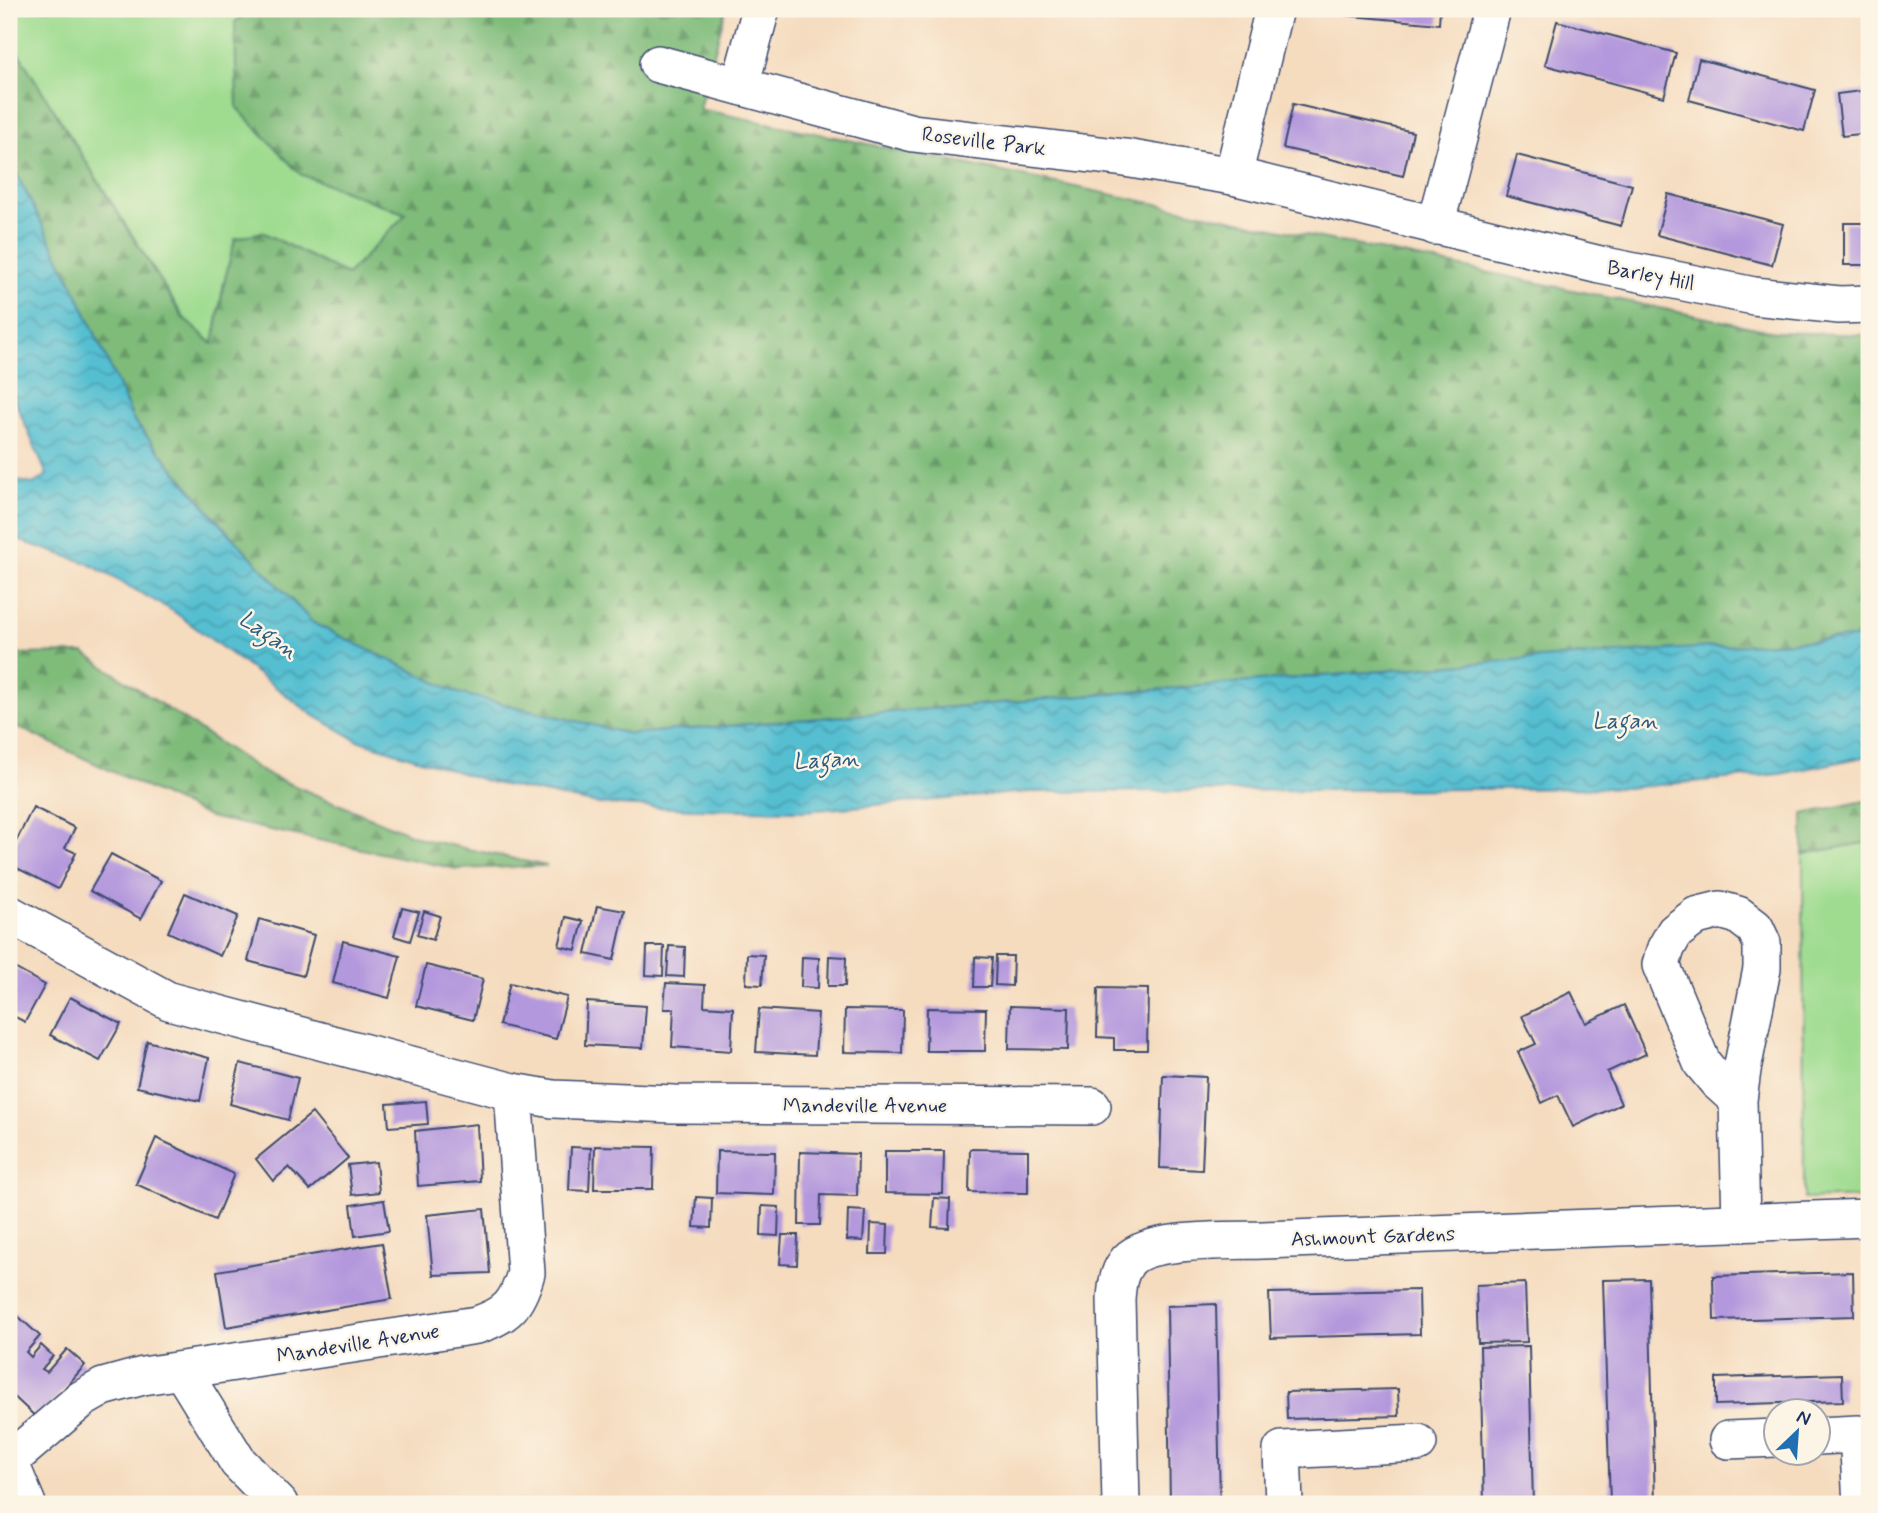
<svg xmlns="http://www.w3.org/2000/svg" width="1878" height="1513" viewBox="0 0 1878 1513" font-family="Mynerve,sans-serif">
<style>
.grass{fill:#9fdc90;stroke:#5d8677;stroke-width:2}
.forest{fill:url(#forest-firs);stroke:#4d766c;stroke-width:2}
.water{fill:url(#water-waves);stroke:#387798;stroke-width:2}
.building{fill:#b498dd}
.lines{fill:none;stroke-linecap:round;stroke-linejoin:round}
.minor-casing{stroke:#3c496d;stroke-width:40}
.minor{stroke:#fff;stroke-width:37}
.labels{text-anchor:middle;stroke-width:5;stroke-linejoin:round;paint-order:stroke}
.street-label{font-size:21px;fill:#1b2f5e;stroke:#fcf5e5}
.water-label{font-size:23px;font-style:italic;fill:#2c5a80;stroke:#fcf5e5}
</style>
<defs>
<pattern id="forest-firs" width="22" height="20" patternUnits="userSpaceOnUse" patternTransform="scale(1.75)"><rect width="22" height="20" fill="#7fbc7a"/><path d="M5 1l3.5 6h-7zM16 11l3.5 6h-7z" fill="#679967"/></pattern>
<pattern id="water-waves" width="16" height="10" patternUnits="userSpaceOnUse" patternTransform="scale(1.75)"><rect width="16" height="10" fill="#55bfd1"/><path d="M0 5q4-4 8 0t8 0" fill="none" stroke="#469cad"/></pattern>
</defs>
<rect width="100%" height="100%" fill="#fcf5e5"/>
<filter id="ink" filterUnits="userSpaceOnUse"><feTurbulence type="fractalNoise" baseFrequency=".0143" numOctaves="2"/><feDisplacementMap in="SourceGraphic" scale="14" xChannelSelector="R" yChannelSelector="G"/><feConvolveMatrix kernelMatrix="1 2 1 2 8 2 1 2 1" color-interpolation-filters="sRGB"/></filter>
<filter id="wash" filterUnits="userSpaceOnUse"><feTurbulence type="fractalNoise" baseFrequency=".00686" numOctaves="4" result="noise"/><feDisplacementMap in="SourceGraphic" scale="28" xChannelSelector="R" yChannelSelector="G"/><feGaussianBlur stdDeviation="1.57" result="paint"/><feColorMatrix in="noise" values="0 0 0 0 0 0 0 0 0 0 0 0 0 0 0 0 0 1.4 0 .05"/><feComposite in="paint" operator="in"/></filter>
<g filter="url(#wash)">
<rect width="100%" height="100%" fill="#f5dcbf"/>
<g class="grass">
<polygon points="9,9 254,9 235,22 300,174 406,214 347,275 262,232 236,239 224,283 213,344 184,318 9,38"/>
<polygon points="1869,842 1869,1197 1804,1199 1803,854"/>
</g>
<g class="forest">
<polygon points="254,9 726,9 699,109 1775,332 1869,335 1869,637 1525,659 630,734 458,693 313,623 215,518 134,421 77,293 9,159 9,38 183,318 213,344 224,283 235,239 262,232 347,275 406,214 300,174 237,108 235,22"/>
<polygon points="84,653 266,774 422,839 547,866 457,869 209,817 9,723 9,654"/>
<polygon points="1869,800 1869,842 1803,854 1803,814"/>
</g>
<polygon class="water" points="9,159 77,293 134,421 215,518 313,623 458,693 630,734 1525,659 1869,637 1869,756 1780,774 1625,788 1028,792 804,811 693,809 598,804 493,783 357,740 313,715 173,611 87,563 9,537 9,479 33,484 47,475 9,387"/>
<g id="blocks">
<g class="building">
<polygon points="1320,9 1440,9 1439,24 1320,13"/>
<polygon points="1557,21 1676,53 1664,97 1545,65"/>
<polygon points="1699,59 1815,90 1804,131 1689,100"/>
<polygon points="1869,90 1869,133 1842,136 1837,94"/>
<polygon points="1293,104 1413,132 1403,176 1283,148"/>
<polygon points="1517,155 1632,185 1621,226 1506,196"/>
<polygon points="1668,194 1783,224 1772,265 1657,235"/>
<rect x="1844" y="223" width="25" height="42"/>
<polygon points="33,807 75,828 65,848 76,853 58,889 9,864 9,856"/>
<polygon points="111,854 161,881 141,919 90,891"/>
<polygon points="185,893 238,916 220,956 168,932"/>
<polygon points="597,906 625,911 614,960 586,954"/>
<polygon points="402,908 419,912 410,941 394,936"/>
<polygon points="424,911 440,916 433,940 417,935"/>
<polygon points="566,917 583,921 576,950 559,946"/>
<polygon points="259,919 314,935 303,976 248,961"/>
<polygon points="343,941 400,956 389,998 333,983"/>
<polygon points="647,946 664,946 663,976 646,975"/>
<polygon points="669,946 685,947 684,977 667,976"/>
<polygon points="747,954 764,955 762,985 746,984"/>
<polygon points="829,956 846,957 845,986 828,986"/>
<polygon points="996,956 1013,956 1012,986 995,985"/>
<polygon points="802,957 819,958 818,988 801,987"/>
<polygon points="975,957 992,958 990,987 974,987"/>
<polygon points="9,965 45,985 25,1022 9,1014"/>
<polygon points="426,965 483,979 473,1020 416,1006"/>
<polygon points="510,983 567,997 556,1039 499,1025"/>
<polygon points="666,983 705,985 704,1006 733,1008 731,1051 672,1047 674,1009 664,1009"/>
<polygon points="1098,988 1148,989 1147,1050 1114,1050 1114,1038 1097,1037"/>
<polygon points="1571,992 1586,1023 1624,1005 1646,1054 1607,1072 1621,1104 1573,1127 1558,1095 1542,1103 1518,1052 1536,1044 1522,1016"/>
<polygon points="70,997 121,1024 100,1061 50,1035"/>
<polygon points="587,1002 646,1006 643,1048 585,1045"/>
<polygon points="1010,1006 1069,1008 1068,1050 1009,1049"/>
<polygon points="927,1008 986,1009 985,1051 926,1051"/>
<polygon points="759,1009 818,1013 815,1055 756,1052"/>
<polygon points="845,1009 903,1010 902,1053 844,1052"/>
<polygon points="147,1041 209,1058 200,1101 137,1087"/>
<polygon points="240,1063 298,1078 288,1120 230,1104"/>
<polygon points="1163,1075 1206,1077 1202,1170 1160,1168"/>
<polygon points="426,1101 428,1124 389,1127 387,1104"/>
<polygon points="312,1113 348,1158 310,1190 289,1167 273,1181 256,1159"/>
<polygon points="477,1124 480,1181 418,1186 415,1131"/>
<polygon points="156,1138 234,1174 215,1220 136,1184"/>
<polygon points="595,1146 654,1147 653,1189 594,1189"/>
<polygon points="571,1147 591,1148 589,1191 569,1190"/>
<polygon points="970,1149 1028,1150 1028,1193 969,1192"/>
<polygon points="717,1151 775,1152 774,1195 716,1193"/>
<polygon points="885,1151 944,1151 943,1194 885,1193"/>
<polygon points="800,1152 858,1154 857,1196 821,1195 820,1225 799,1225"/>
<polygon points="376,1162 379,1192 352,1195 348,1165"/>
<polygon points="696,1197 712,1198 711,1228 694,1227"/>
<polygon points="934,1198 950,1199 949,1228 932,1227"/>
<polygon points="384,1200 389,1231 355,1236 351,1205"/>
<polygon points="762,1206 779,1207 778,1236 761,1235"/>
<polygon points="484,1209 490,1273 433,1275 427,1215"/>
<polygon points="848,1210 865,1211 863,1241 847,1240"/>
<polygon points="871,1224 888,1225 887,1254 870,1254"/>
<polygon points="782,1235 798,1235 797,1265 780,1264"/>
<polygon points="382,1243 392,1299 226,1327 217,1271"/>
<polygon points="1853,1272 1854,1316 1714,1320 1713,1276"/>
<polygon points="1649,1279 1655,1504 1610,1504 1603,1280"/>
<polygon points="1525,1283 1527,1342 1478,1343 1476,1285"/>
<polygon points="1419,1290 1420,1334 1271,1338 1269,1293"/>
<polygon points="1216,1304 1220,1504 1170,1504 1167,1306"/>
<polygon points="9,1308 40,1336 26,1352 31,1357 41,1345 53,1356 42,1369 47,1372 67,1349 85,1365 38,1419 9,1392"/>
<polygon points="1529,1346 1533,1504 1484,1504 1480,1347"/>
<polygon points="1842,1374 1843,1401 1716,1405 1716,1378"/>
<polygon points="1398,1389 1399,1416 1287,1419 1286,1392"/>
<polygon points="1837,1501 1837,1504 1723,1504 1723,1502"/>
</g>
</g>
</g>
<g filter="url(#ink)">
<use href="#blocks" fill-opacity="0" stroke="#3c496d" stroke-width="2"/>
<g class="lines">
<defs>
<g id="minor">
<polyline points="658,64 913,133 1125,158 1233,176 1600,265 1754,296 1839,305 1869,304"/>
<polyline points="740,86 761,9"/>
<polyline points="1233,176 1274,9"/>
<polyline points="1435,226 1492,9"/>
<polyline points="9,914 169,1001 513,1092 553,1099 674,1104 1092,1106"/>
<polyline points="1738,1100 1717,1081 1702,1063 1661,965 1666,948 1675,932 1696,916 1720,910 1738,915 1755,928 1762,943 1762,969 1742,1070 1738,1100 1741,1223"/>
<polyline points="182,1371 238,1462 279,1504"/>
<polyline points="1818,1436 1858,1434 1862,1504"/>
<polyline points="1728,1440 1776,1438"/>
<path d="M9,1461L82,1399L103,1387L143,1376L477,1325C508,1315 517,1304 526,1273L513,1092"/>
<polyline points="9,1461 27,1504"/>
<path d="M1121,1504L1116,1299C1117,1286 1118,1274 1126,1263C1143,1237 1232,1241 1263,1240L1869,1218"/>
<polyline points="1284,1504 1282,1450 1418,1443"/>
</g>
</defs>
<use href="#minor" class="minor-casing"/>
<use href="#minor" class="minor"/>
</g>
</g>
<g class="labels">
<g class="street-label">
<text transform="translate(984 141) rotate(7)" y="7">Roseville Park</text>
<text transform="translate(1651 275) rotate(11)" y="7">Barley Hill</text>
<text x="865" y="1112">Mandeville Avenue</text>
<text transform="translate(1373 1236) rotate(-2)" y="7">Ashmount Gardens</text>
<text transform="translate(358 1343) rotate(-9)" y="7">Mandeville Avenue</text>
</g>
<g class="water-label">
<text transform="translate(269 634) rotate(35)" y="8">Lagan</text>
<text x="1625" y="728">Lagan</text>
<text transform="translate(826 759) rotate(-3)" y="8">Lagan</text>
</g>
</g>
<rect width="1878" height="1513" fill="none" stroke="#fcf5e5" stroke-width="35"/>
<g transform="translate(1797 1432) rotate(25)"><circle r="33" fill="#fcf5e5" stroke="#a2a6af" stroke-width="2"/>
<path d="M0-5L12 26L0 18L-12 26Z" fill="#1f6fb2"/>
<text y="-10" font-size="19" font-weight="bold" text-anchor="middle" fill="#1b2f5e">N</text>
</g>
</svg>
